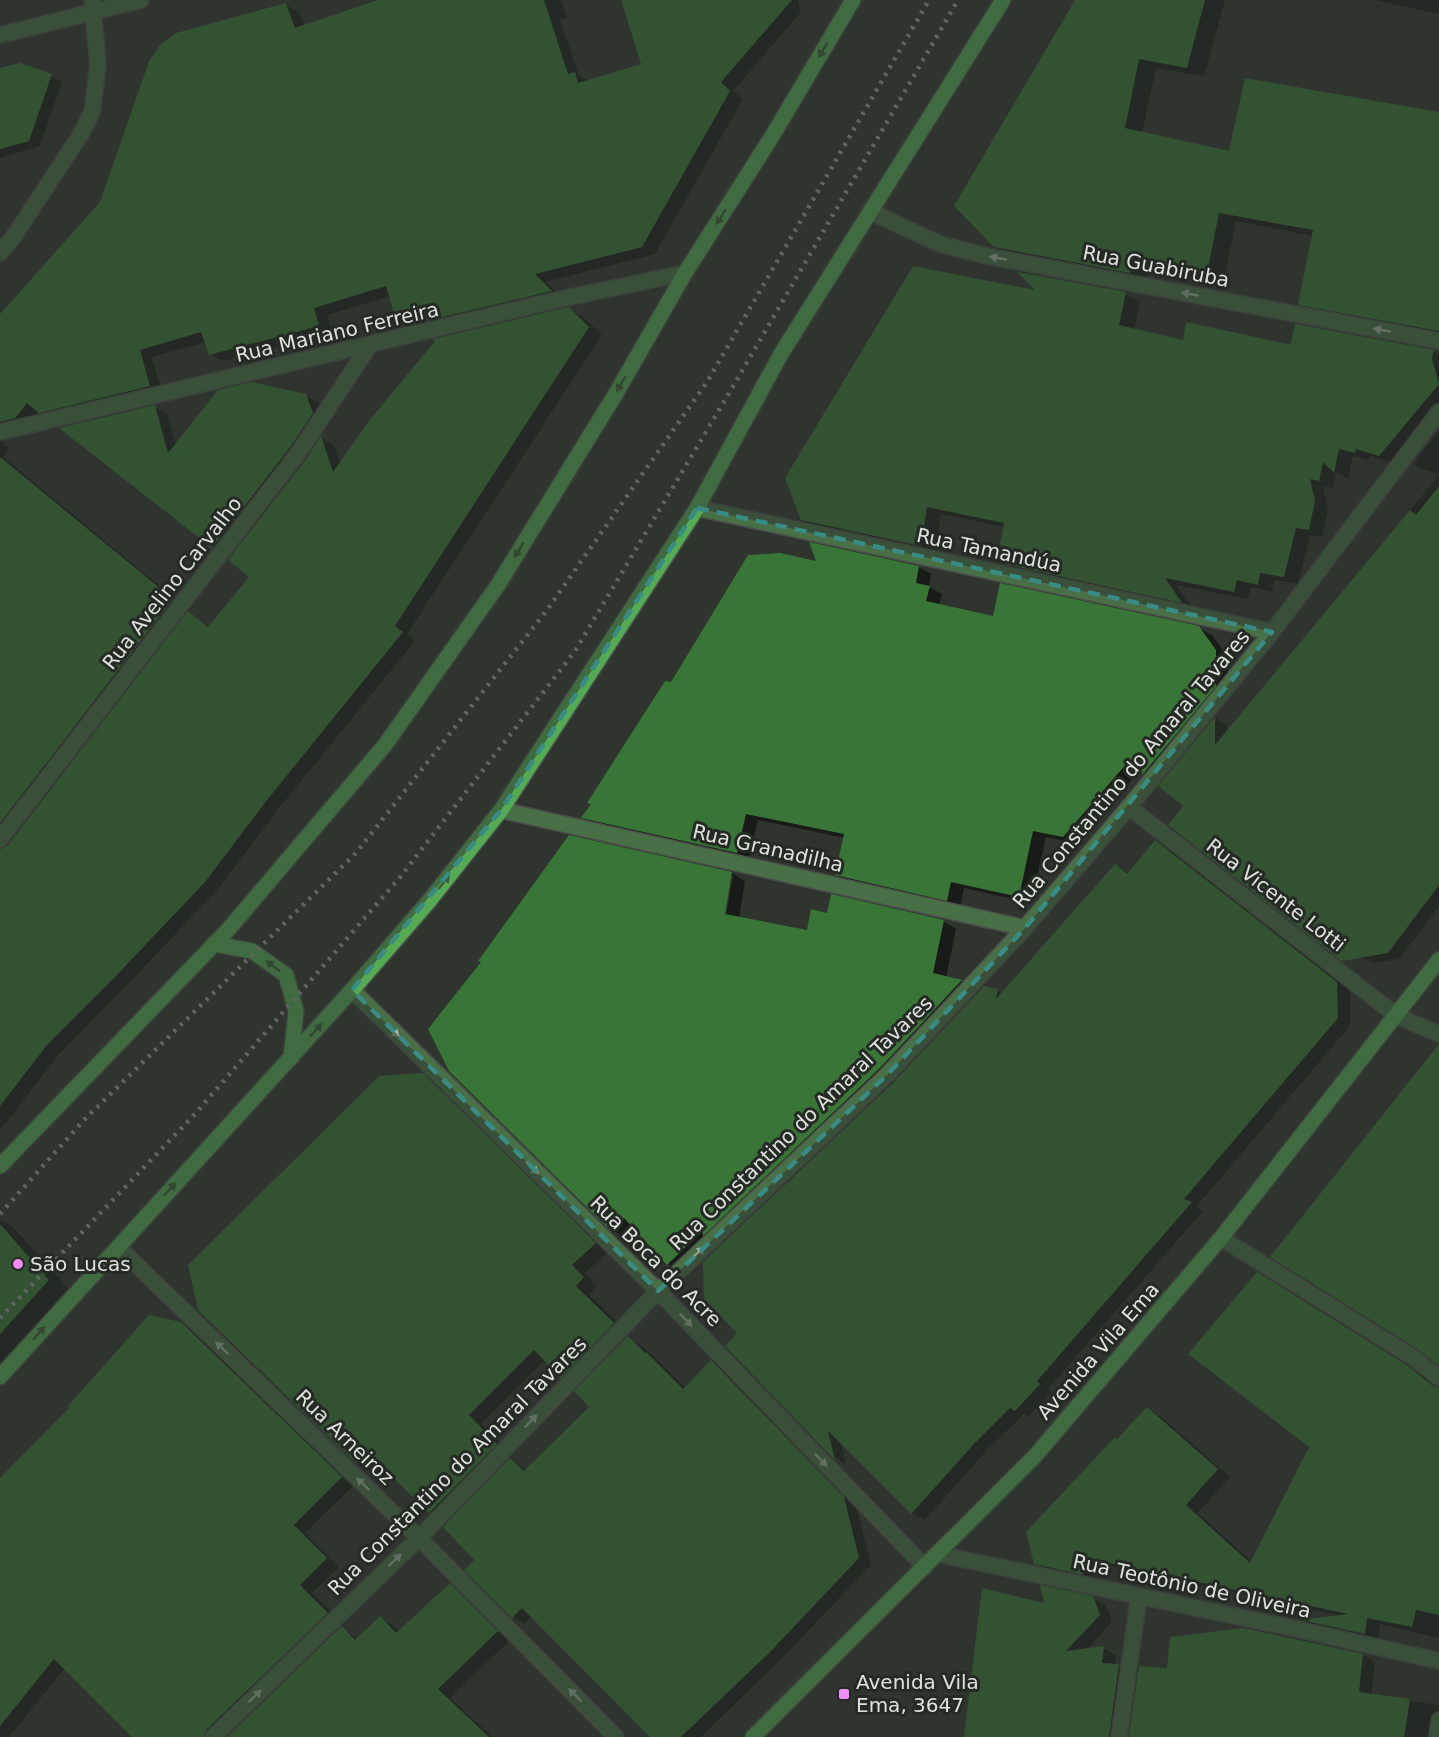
<svg xmlns="http://www.w3.org/2000/svg" width="1439" height="1737" viewBox="0 0 1439 1737" font-family="'DejaVu Sans',sans-serif">
<style>
.shadow{fill:#0007;fill-rule:evenodd}
.building{fill:#387537}
.lines{fill:none;stroke-linecap:round;stroke-linejoin:round}
.minor-casing{stroke:#4b504b;stroke-width:18}
.major-casing{stroke:#4b504b;stroke-width:18}
.minor{stroke:#486f46;stroke-width:15}
.major{stroke:#55aa54;stroke-width:15}
.rail{stroke:#9b9f9b;stroke-width:4.5;stroke-dasharray:3 6;stroke-linecap:butt}
.oneway{fill:#385d38}
.oneway2{fill:#a3b4a2}
.marked{fill:none;stroke:#398c85;stroke-width:4.5;stroke-dasharray:12 8;stroke-linejoin:round}
.poi-dot{fill:#ee8cf8;stroke:#252a25;stroke-width:2}
.labels{text-anchor:middle;stroke-width:6;stroke-linejoin:round;paint-order:stroke}
.street-label{font-size:20px;fill:#dfe2df;stroke:#252a25}
.poi-label{font-size:20px;fill:#dfe2df;stroke:#252a25;text-anchor:start}
</style>
<rect width="100%" height="100%" fill="#2f342f"/>
<g class="shadow">
<polygon points="383,0 561,0 567,17 560,20 579,76 588,81 643,65 622,0 798,0 801,12 733,91 743,99 655,254 546,282 563,298 427,331 414,323 391,296 327,315 332,333 223,361 210,354 206,342 152,357 162,394 54,419 40,411 28,425 6,432 3,443 9,449 3,457 185,607 5,841 4,848 9,846 189,613 210,627 251,577 308,459 322,438 334,446 341,464 569,309 583,317 602,335 407,634 415,641 280,807 218,889 128,984 61,1052 0,1130 0,316 286,5 299,12 304,26"/>
<polygon points="1077,0 1225,0 1204,76 1156,68 1142,133 1230,153 1439,114 1439,337 1317,314 1300,304 1313,236 1236,221 1224,281 1150,265 1147,282 1012,256 995,246"/>
<polygon points="1374,0 1439,0 1439,14"/>
<polygon points="0,70 51,76 62,82 40,146 0,158"/>
<polygon points="1040,293 1126,294 1140,302 1134,330 1184,342 1432,351 1439,355 1439,422 1406,466 1370,456 1369,460 1353,456 1348,479 1336,472 1333,488 1323,486 1328,510 1322,537 1310,535 1298,584 1274,580 1272,592 1251,587 1248,599 1176,585 1194,609 1020,572 1006,564 1010,549 1002,544 1005,527 941,514 935,553 817,528 802,519"/>
<polygon points="306,396 319,403 325,421 225,554 213,547 62,429 155,407 167,414 176,446"/>
<polygon points="1439,430 1439,474 1425,470 1414,464"/>
<polygon points="1439,475 1439,906 1399,959 1373,963 1315,931 1186,806 1161,786 1216,719 1227,725 1226,734"/>
<polygon points="818,563 918,567 931,574 929,587 942,594 939,605 994,618 1199,628 1212,635 1228,658 1228,693 1157,780 1140,770 1076,843 1046,837 1031,903 964,888 960,907 849,882 837,875 845,838 758,820 749,859 595,825 583,818 671,683"/>
<polygon points="1156,842 1168,849 1350,990 1350,1026 1196,1207 1203,1211 1048,1389 1052,1392 1028,1417 1024,1414 986,1451 925,1520 912,1513 841,1442 846,1465 836,1458 727,1346 739,1333 998,991 1003,994 1115,866 1129,874"/>
<path d="M732,873L745,881L739,918L808,932L828,914L943,921L956,929L946,978L962,982L974,989L681,1272L668,1264L634,1228L624,1237L611,1229L450,1071ZM730,875H733L725,921H722Z"/>
<polygon points="422,1075 436,1083 608,1252 585,1273 597,1286 589,1295 626,1331 575,1384 562,1376 545,1360 481,1424 509,1452 443,1520 430,1512 379,1462 370,1470 357,1462 199,1310"/>
<polygon points="0,1219 13,1227 74,1295 0,1376"/>
<polygon points="1270,1281 1421,1375 1439,1389 1439,1638 1380,1624 1378,1641 1315,1626 1305,1621 1341,1616 1088,1561 1095,1581 1049,1571 1036,1563 1118,1440 1147,1409 1160,1416 1230,1477 1198,1513 1252,1562 1311,1446"/>
<polygon points="181,1323 194,1331 354,1485 305,1533 339,1567 312,1593 340,1621 219,1737 134,1737 65,1668 9,1737 0,1737 0,1478"/>
<polygon points="628,1338 640,1345 659,1361 685,1388 711,1362 724,1369 856,1506 871,1565 782,1658 701,1737 652,1737 532,1616 525,1624 513,1617 477,1560 511,1459 527,1470 592,1407"/>
<polygon points="450,1585 463,1592 510,1640 450,1698 493,1737 229,1737 342,1628 358,1639 380,1618 393,1625 400,1632"/>
<polygon points="1092,1598 1106,1605 1112,1622 1086,1650 1103,1648 1116,1655 1115,1665 1132,1673 1122,1737 966,1737 1046,1605"/>
<polygon points="1363,1655 1375,1663 1371,1696 1439,1705 1439,1737 1130,1737 1168,1670"/>
</g>
<g class="building">
<polygon points="378,0 544,0 568,74 575,72 578,83 641,64 621,0 792,0 721,82 730,91 642,247 535,274 552,291 413,324 393,310 386,286 314,308 319,326 209,355 201,332 140,350 150,386 39,413 27,403 15,418 0,422 0,314 100,202 149,61 161,44 176,33 286,3 295,28"/>
<polygon points="1075,0 1205,0 1187,68 1139,59 1125,128 1229,151 1245,78 1439,112 1439,331 1298,305 1313,230 1219,213 1207,273 1133,257 1130,273 994,247 954,206"/>
<polygon points="20,63 52,74 29,141 0,149 0,68"/>
<polygon points="913,266 1035,290 1017,272 1126,292 1119,325 1183,340 1186,322 1287,344 1291,343 1295,324 1434,350 1432,359 1439,384 1379,456 1356,449 1355,453 1339,449 1334,473 1323,462 1319,481 1310,479 1315,501 1309,530 1296,528 1284,577 1260,573 1258,585 1237,580 1234,592 1165,578 1182,603 1004,564 1008,547 1000,545 1004,523 927,507 921,546 801,520 785,478"/>
<polygon points="569,307 589,327 395,626 403,632 267,800 205,882 115,977 47,1045 0,1106 0,849 8,845 188,611 208,627 249,577 228,560 307,458 321,436 333,472 369,421 435,341 433,339"/>
<polygon points="252,382 306,394 313,413 291,446 212,548 59,428 155,405 168,453 218,390"/>
<polygon points="0,457 173,599 0,823"/>
<polygon points="1439,486 1439,885 1388,953 1342,961 1168,825 1183,806 1158,786 1215,717 1215,745 1410,510 1416,515"/>
<polygon points="809,542 919,566 916,583 930,586 926,601 993,616 1000,583 1199,626 1216,650 1216,686 1143,774 1128,762 1063,837 1033,831 1019,897 951,882 947,901 835,875 844,834 746,814 737,853 581,818 591,804 587,803 665,681 671,682 748,555 780,553 816,561"/>
<polygon points="569,835 732,872 725,914 807,930 811,909 827,913 831,894 944,920 933,973 962,980 880,1068 703,1236 702,1231 667,1265 624,1218 610,1230 449,1071 428,1029 481,962 478,961"/>
<polygon points="1155,840 1337,982 1338,1018 1184,1199 1192,1202 1037,1381 1040,1384 1015,1411 1010,1408 974,1444 911,1514 828,1431 835,1460 725,1346 737,1333 704,1299 703,1262 894,1082 984,986 998,989 996,999 1115,864 1127,874"/>
<polygon points="1439,1044 1439,1366 1419,1350 1270,1257"/>
<polygon points="423,1073 596,1243 572,1265 584,1277 576,1286 614,1323 561,1378 534,1350 469,1415 497,1444 429,1513 367,1452 356,1463 198,1310 188,1265 379,1076"/>
<polygon points="0,1224 49,1280 0,1334"/>
<polygon points="1257,1272 1408,1366 1433,1386 1439,1388 1439,1615 1416,1610 1412,1627 1367,1618 1365,1634 1301,1620 1348,1614 1076,1556 1084,1575 1034,1564 1026,1532 1115,1437 1117,1439 1147,1407 1218,1469 1186,1505 1250,1563 1309,1447 1188,1354"/>
<polygon points="149,1315 181,1322 342,1477 294,1525 327,1558 300,1585 328,1613 206,1730 204,1737 132,1737 54,1659 0,1726 0,1478 69,1408 68,1406"/>
<polygon points="628,1336 645,1353 646,1352 683,1389 711,1360 844,1497 859,1558 770,1652 681,1737 650,1737 522,1608 512,1618 464,1570 474,1560 443,1527 510,1458 524,1471 589,1407 574,1391"/>
<polygon points="450,1583 498,1631 438,1689 489,1737 227,1737 342,1626 355,1640 380,1616 396,1633"/>
<polygon points="1040,1585 1093,1596 1100,1615 1066,1651 1104,1646 1102,1663 1119,1664 1109,1737 964,1737 982,1588 1044,1603"/>
<polygon points="1243,1628 1363,1654 1359,1692 1410,1699 1404,1737 1129,1737 1139,1666 1167,1668 1170,1637"/>
</g>
<g class="lines">
<defs>
<g id="minor">
<polyline points="0,35 141,0"/>
<polyline points="871,212 940,244 987,256 1439,341"/>
<polyline points="0,253 14,236 81,134 92,112 98,65 92,0"/>
<polyline points="0,432 552,301 685,273"/>
<polyline points="697,508 1272,632"/>
<polyline points="1129,807 1397,1016 1439,1034"/>
<polyline points="501,810 1025,928"/>
<polyline points="0,839 299,452 369,346"/>
<polyline points="352,990 658,1291 925,1567"/>
<polyline points="1221,1238 1414,1358 1439,1378"/>
<polyline points="118,1247 419,1538 616,1737"/>
<polyline points="937,1554 1297,1629 1439,1661"/>
<polyline points="213,1737 419,1538 658,1291 887,1075 1025,928 1129,807 1272,632 1439,412"/>
<polyline points="1119,1737 1139,1596"/>
<polyline points="1437,1737 1439,1720"/>
</g>
<g id="major">
<polyline points="214,944 252,951 286,975 296,1011 291,1058"/>
<polyline points="0,1166 227,931 385,745 498,585 615,395 685,273 771,138 853,0"/>
<polyline points="0,1377 352,990 429,901 501,810 697,508 781,354 1003,0"/>
<polyline points="753,1737 1035,1456 1221,1238 1439,960"/>
</g>
</defs>
<use href="#minor" class="minor-casing"/>
<use href="#major" class="major-casing"/>
<use href="#minor" class="minor"/>
<use href="#major" class="major"/>
<g class="rail">
<polyline points="0,1214 84,1120 356,853 547,610 707,382 929,0"/>
<polyline points="0,1318 195,1114 401,876 575,651 728,395 958,0"/>
</g>
</g>
<defs><path id="oneway-solid" d="M-6-.8H1V-3.2L6.5 0L1 3.2V.8H-6Z" transform="scale(1.5)"/></defs>
<g class="oneway">
<use href="#oneway-solid" transform="translate(823 50) rotate(121)"/>
<use href="#oneway-solid" transform="translate(721 217) rotate(122)"/>
<use href="#oneway-solid" transform="translate(621 384) rotate(120)"/>
<use href="#oneway-solid" transform="translate(519 550) rotate(121)"/>
<use href="#oneway-solid" transform="translate(444 882) rotate(-52)"/>
<use href="#oneway-solid" transform="translate(273 966) rotate(-144)"/>
<use href="#oneway-solid" transform="translate(316 1030) rotate(-48)"/>
<use href="#oneway-solid" transform="translate(170 1189) rotate(-47)"/>
<use href="#oneway-solid" transform="translate(39 1333) rotate(-48)"/>
</g>
<g class="oneway2">
<use href="#oneway-solid" transform="translate(998 258) rotate(-169)"/>
<use href="#oneway-solid" transform="translate(1190 294) rotate(-169)"/>
<use href="#oneway-solid" transform="translate(1382 330) rotate(-169)"/>
<use href="#oneway-solid" transform="translate(393 1031) rotate(44)"/>
<use href="#oneway-solid" transform="translate(532 1168) rotate(44)"/>
<use href="#oneway-solid" transform="translate(698 1253) rotate(-43)"/>
<use href="#oneway-solid" transform="translate(686 1320) rotate(46)"/>
<use href="#oneway-solid" transform="translate(222 1348) rotate(-136)"/>
<use href="#oneway-solid" transform="translate(531 1421) rotate(-46)"/>
<use href="#oneway-solid" transform="translate(821 1460) rotate(46)"/>
<use href="#oneway-solid" transform="translate(363 1484) rotate(-136)"/>
<use href="#oneway-solid" transform="translate(395 1560) rotate(-44)"/>
<use href="#oneway-solid" transform="translate(575 1695) rotate(-135)"/>
<use href="#oneway-solid" transform="translate(255 1696) rotate(-44)"/>
</g>
<path d="M0 0H1439V1737H0ZM697,508L1272,632L1025,928L887,1075L658,1291L352,990L501,810Z" fill="#2f342f" fill-opacity=".55" fill-rule="evenodd"/>
<path class="marked" d="M697,508L1272,632L1025,928L887,1075L658,1291L352,990L501,810Z"/>
<g class="poi-dot">
<circle cx="18" cy="1264" r="6"/>
<rect x="838" y="1688" width="12" height="12" rx="3"/>
</g>
<g class="labels">
<g class="street-label">
<text transform="translate(1156 266) rotate(11)" y="7">Rua Guabiruba</text>
<text transform="translate(337 332) rotate(-13)" y="7">Rua Mariano Ferreira</text>
<text transform="translate(989 550) rotate(12)" y="7">Rua Tamandúa</text>
<text transform="translate(172 583) rotate(-52)" y="7">Rua Avelino Carvalho</text>
<text transform="translate(1131 769) rotate(-50)" y="7">Rua Constantino do Amaral Tavares</text>
<text transform="translate(768 848) rotate(13)" y="7">Rua Granadilha</text>
<text transform="translate(1276 895) rotate(38)" y="7">Rua Vicente Lotti</text>
<text transform="translate(801 1123) rotate(-44)" y="7">Rua Constantino do Amaral Tavares</text>
<text transform="translate(656 1261) rotate(45)" y="7">Rua Boca do Acre</text>
<text transform="translate(1098 1351) rotate(-49)" y="7">Avenida Vila Ema</text>
<text transform="translate(345 1437) rotate(44)" y="7">Rua Arneiroz</text>
<text transform="translate(457 1466) rotate(-45)" y="7">Rua Constantino do Amaral Tavares</text>
<text transform="translate(1192 1586) rotate(12)" y="7">Rua Teotônio de Oliveira</text>
</g>
<g class="poi-label">
<text x="30" y="1271">São Lucas</text>
<text x="856" y="1689">Avenida Vila<tspan x="856" dy="23">Ema, 3647</tspan></text>
</g>
</g>
</svg>
